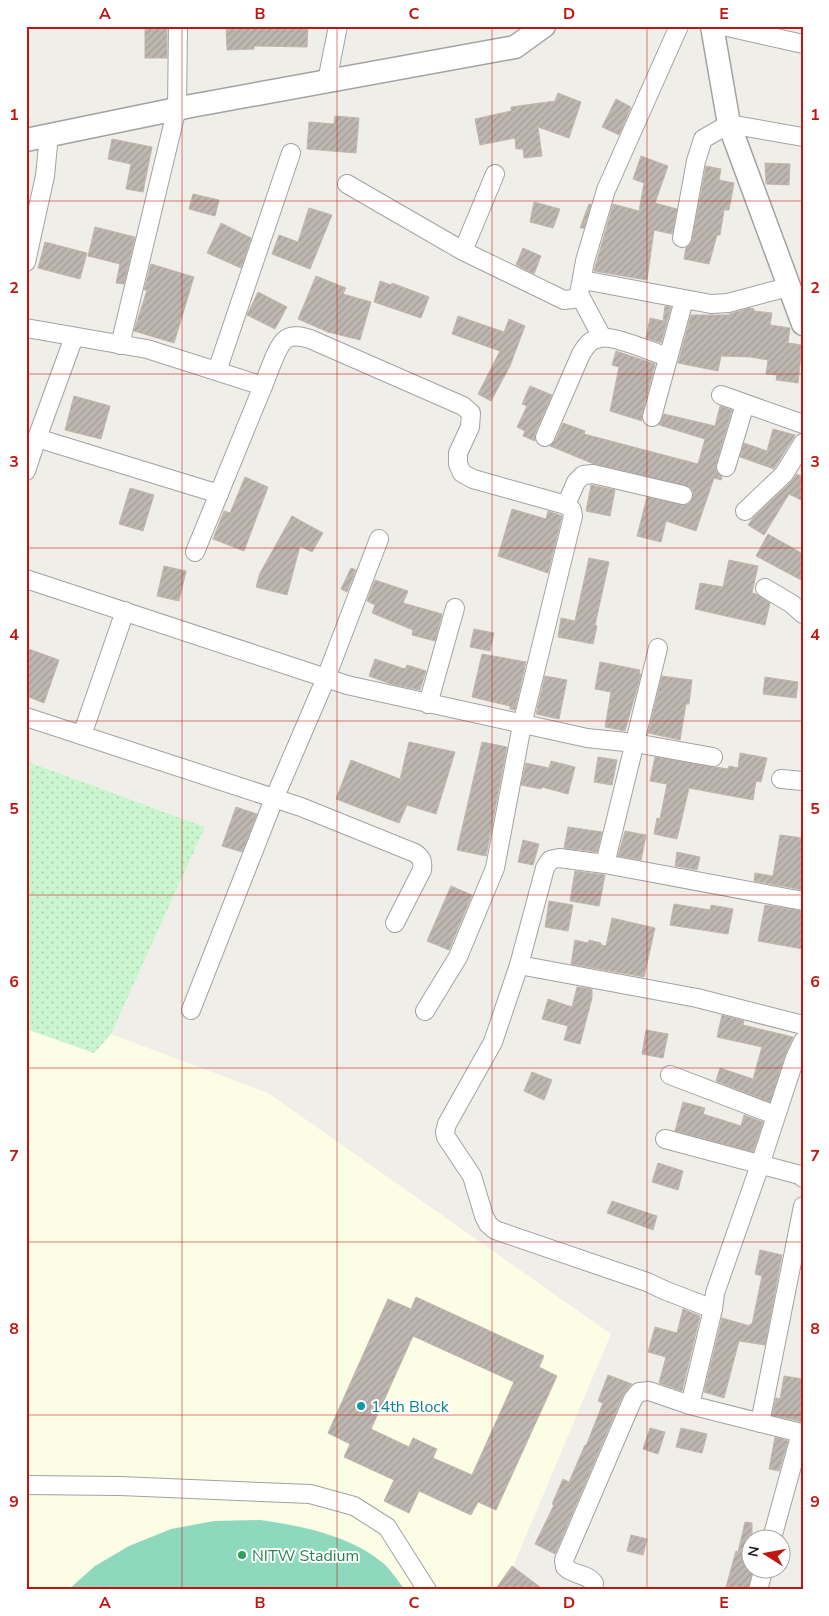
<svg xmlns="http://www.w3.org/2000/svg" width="829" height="1616" viewBox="0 0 829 1616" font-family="'Nunito Sans',sans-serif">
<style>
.education{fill:#fcfde5}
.park{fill:url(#park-dots)}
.pitch{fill:#8ed8bd}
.building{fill:url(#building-hatch);stroke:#c1b6ac;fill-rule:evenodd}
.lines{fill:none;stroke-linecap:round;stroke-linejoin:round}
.minor-casing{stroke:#a2a2a2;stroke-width:20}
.tertiary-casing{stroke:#a2a2a2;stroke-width:25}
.minor{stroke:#fff;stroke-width:18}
.tertiary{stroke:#fff;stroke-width:22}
.grid{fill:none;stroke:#c01611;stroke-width:1;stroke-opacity:0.55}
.culture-dot{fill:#0f9aa8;stroke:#fff;stroke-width:2}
.leisure-dot{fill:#2e9e5b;stroke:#fff;stroke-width:2}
.labels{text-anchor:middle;stroke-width:4;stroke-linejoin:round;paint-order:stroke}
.culture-label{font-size:16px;fill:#0d838f;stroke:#fff;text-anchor:start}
.leisure-label{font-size:16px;fill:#27864d;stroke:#fff;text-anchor:start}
.neatline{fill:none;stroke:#c01611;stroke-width:2}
.grid-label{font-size:16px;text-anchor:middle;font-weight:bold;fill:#c01611}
</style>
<defs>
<pattern id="park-dots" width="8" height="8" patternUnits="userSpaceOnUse" patternTransform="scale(1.25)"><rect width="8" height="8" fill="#caf5cf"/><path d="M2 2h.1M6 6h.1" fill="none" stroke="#add2b1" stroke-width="1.8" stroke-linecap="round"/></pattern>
<pattern id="building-hatch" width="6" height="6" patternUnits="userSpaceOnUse" patternTransform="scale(1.25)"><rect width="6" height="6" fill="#beb7b1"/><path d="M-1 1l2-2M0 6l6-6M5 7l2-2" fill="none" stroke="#a39d98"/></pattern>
</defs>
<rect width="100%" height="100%" fill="#f0eee8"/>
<polygon class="education" points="26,761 205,827 111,1034 268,1093 611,1334 509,1576 527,1590 26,1590"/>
<polygon class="park" points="26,761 205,827 111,1034 94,1053 26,1029"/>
<path class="pitch" d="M260,1520C302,1526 349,1535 383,1563C391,1570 398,1581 405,1590H68L95,1566L129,1546L171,1529L214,1521Z"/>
<g class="building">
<rect x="145" y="26" width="22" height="32"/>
<polygon points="226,26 308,26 307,47 254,46 254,49 227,50"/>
<polygon points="558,93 581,102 569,138 538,127 542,156 524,158 523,149 516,149 515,138 480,145 475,119 511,111 511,107 555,101"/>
<polygon points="616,99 631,107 619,135 602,127"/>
<polygon points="335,116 359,118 356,153 307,149 309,122 334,124"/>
<polygon points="112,139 152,147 143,192 126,189 131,164 108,159"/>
<polygon points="641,156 668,166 655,203 677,209 672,234 654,230 647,280 594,271 613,204 639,211 644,183 633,179"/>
<polygon points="765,163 790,164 789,185 766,184"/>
<polygon points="706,166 721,169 719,180 734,183 729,210 724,210 720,235 717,235 709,264 684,259 686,247 692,240"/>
<polygon points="193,194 219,200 215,216 189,209"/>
<polygon points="534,202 560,209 553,228 530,222"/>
<polygon points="589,204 591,205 584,228 580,228"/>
<polygon points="309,208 332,215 310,269 272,254 279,235 298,242"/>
<polygon points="221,223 251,238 241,268 207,253"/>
<polygon points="95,227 135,237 124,284 116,283 120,264 88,256"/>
<polygon points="45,242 87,253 80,279 38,268"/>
<polygon points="523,248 541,256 534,274 516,265"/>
<polygon points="151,264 194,277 174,343 134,331 147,290 144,290"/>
<polygon points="316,276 346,288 343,294 371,302 360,340 328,332 298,319"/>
<polygon points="380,281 391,285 392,283 429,297 421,318 374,302"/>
<polygon points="258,292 287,307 275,329 247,315"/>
<polygon points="665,306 671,307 661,343 646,338 650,318 663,321"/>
<polygon points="750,308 754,309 754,311 772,313 770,325 790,328 788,343 802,345 798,383 776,380 777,375 766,374 768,360 750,357 721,356 718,371 678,363 691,315 729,315 729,314"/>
<polygon points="458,316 504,332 509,319 525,326 510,366 491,401 478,394 500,351 452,334"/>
<polygon points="616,351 655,364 642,414 642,421 610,411 619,367 612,365"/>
<polygon points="530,386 552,395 535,433 535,441 523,436 525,431 517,427 527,406 522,404"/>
<polygon points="74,396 110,406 101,439 65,430"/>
<polygon points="720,406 732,410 716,464 716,470 722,477 721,480 714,478 696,531 666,521 661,542 637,536 647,497 686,505 690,503 693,497 693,491 690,487 594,464 550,446 555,441 563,423 585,431 584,434 698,464 705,439 659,425 664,414 715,426"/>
<polygon points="773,429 795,435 774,469 740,457 744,443 767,451"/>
<polygon points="797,474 803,477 803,501 789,494 764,535 748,525 753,518 791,482"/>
<polygon points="245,477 268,487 244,551 213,539 224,511 230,513"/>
<polygon points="591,485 615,490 610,516 586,511"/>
<polygon points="130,488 154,495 143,531 119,524"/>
<polygon points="512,509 546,519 548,511 562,516 548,573 498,556"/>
<polygon points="292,516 323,533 312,552 300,546 287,595 256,587 260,573"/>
<polygon points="768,534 803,554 803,581 756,556"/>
<polygon points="589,558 609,562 595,625 597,626 593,644 558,637 561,618 575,621"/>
<polygon points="729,560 758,566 752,593 756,594 770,603 765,625 695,609 700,583 723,587"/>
<polygon points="164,566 186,571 179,601 157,596"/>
<polygon points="351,568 356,570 347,592 341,589"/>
<polygon points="375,580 408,591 403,603 442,614 435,641 412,635 413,630 372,613 375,605 367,601"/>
<polygon points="474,629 494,633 490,651 470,647"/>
<polygon points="26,648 59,660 44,703 26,696"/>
<polygon points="482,654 526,662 515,710 510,709 510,706 472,697"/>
<polygon points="375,659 405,669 407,665 426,671 420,690 391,684 369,676"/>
<polygon points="600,662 640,670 639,674 641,674 625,731 605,727 611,692 595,689"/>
<polygon points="545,676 567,680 559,719 536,714"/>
<polygon points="662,676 692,680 689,704 686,704 680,740 648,733"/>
<polygon points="765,677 798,682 796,698 763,694"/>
<polygon points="409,742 455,752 436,814 407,805 399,823 336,799 351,760 400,779"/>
<polygon points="482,742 507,747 486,856 457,850"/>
<polygon points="740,753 767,758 761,782 756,781 753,800 689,788 677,839 654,834 657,818 660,819 667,784 650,781 655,757 728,769 729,766 738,768"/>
<polygon points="598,757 617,760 612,785 594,782"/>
<polygon points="551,761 575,767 568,794 542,787 541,789 521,785 526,763 549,768"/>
<polygon points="236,807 257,814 242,852 222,846"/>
<polygon points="568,827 602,832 597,852 564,848"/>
<polygon points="625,831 646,835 641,860 618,856"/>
<polygon points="780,835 803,838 803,890 754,881 755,873 773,876"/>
<polygon points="523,840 539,844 533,865 518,862"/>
<polygon points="677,852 700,857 697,870 675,866"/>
<polygon points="575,871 605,875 599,906 570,901"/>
<polygon points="451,886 472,895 449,950 427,941"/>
<polygon points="549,901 573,905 568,931 545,927"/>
<polygon points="674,904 710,910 711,905 733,909 728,934 670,925"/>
<polygon points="765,905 803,911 803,949 758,941"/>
<polygon points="612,918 655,928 644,977 571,964 575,940 588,943 589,940 601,943 601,945 606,946"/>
<polygon points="577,987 592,989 592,998 580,1044 564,1040 568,1026 542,1019 548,999 572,1007"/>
<polygon points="722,1015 744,1021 743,1025 793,1037 785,1055 770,1102 716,1081 720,1068 753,1079 762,1047 717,1037"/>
<polygon points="646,1030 668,1034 663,1058 642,1054"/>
<polygon points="532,1072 552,1080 544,1100 524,1091"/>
<polygon points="683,1102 705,1108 703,1114 741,1126 744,1115 763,1122 753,1152 675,1131"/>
<polygon points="658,1163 683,1171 678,1190 652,1182"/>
<polygon points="612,1201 657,1216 653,1230 607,1213"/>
<polygon points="760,1250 782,1255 765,1345 739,1341 724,1398 704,1392 722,1318 750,1326 750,1324 752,1324 762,1276 755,1274"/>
<path d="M416,1297L544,1356L539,1367L557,1376L496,1510L478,1502L471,1515L419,1491L409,1513L384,1501L394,1480L344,1457L350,1444L328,1433L388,1299L411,1309ZM413,1336L514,1382L472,1475L433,1458L437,1449L413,1438L409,1447L371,1429Z"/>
<polygon points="683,1309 700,1316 682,1391 659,1383 666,1357 648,1352 655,1327 677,1333"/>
<polygon points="608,1375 632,1384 623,1395 555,1554 535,1544 554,1505 552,1504 563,1479 569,1482 585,1445 586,1446 603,1403 598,1401"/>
<polygon points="784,1376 803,1379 803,1422 772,1415 776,1398 780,1399"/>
<polygon points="650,1428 665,1432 658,1454 643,1449"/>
<polygon points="681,1428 707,1434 702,1453 676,1447"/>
<polygon points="775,1437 788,1441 779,1471 769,1469"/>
<polygon points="745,1522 752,1523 752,1568 753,1568 748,1590 735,1590 726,1587 736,1551 738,1552"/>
<polygon points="631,1535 647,1539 643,1555 627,1551"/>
<polygon points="512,1566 544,1590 495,1590"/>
</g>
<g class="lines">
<defs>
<g id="minor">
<polyline points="723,26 803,44"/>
<polyline points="327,81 338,26"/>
<polyline points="347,184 463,251 495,174"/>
<polyline points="682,238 696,161 703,139 729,124 803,137"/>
<polyline points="463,251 564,300 573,299 579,294 585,261 606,190 679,26"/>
<polyline points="26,262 45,176 49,135"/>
<polyline points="583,280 711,304 728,303 788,287"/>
<polyline points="579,294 602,337"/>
<polyline points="26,328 147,349 263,386 195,552"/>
<polyline points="120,345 177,108 178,26"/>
<polyline points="217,371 291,153"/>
<path d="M263,386C268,375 277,345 286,339C294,334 303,337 310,339L463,406L471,413L470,427L458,453V464L462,473L473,479L566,505L572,510L573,516L522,725L495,868L458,957L425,1011"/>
<polyline points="721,395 803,424"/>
<polyline points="652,417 684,300"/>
<path d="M545,437L581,354C586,346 590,339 601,338C614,335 654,353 668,357"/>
<polyline points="37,438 219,494"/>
<polyline points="726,467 745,404"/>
<polyline points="26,471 37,438 74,337"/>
<polyline points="566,505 576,482 583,475 593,474 683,495"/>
<polyline points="745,511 784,474 803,443"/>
<polyline points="26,579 326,678 379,539"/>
<polyline points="765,588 792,604 803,614"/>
<polyline points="658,648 605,864 803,901"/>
<polyline points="428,704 455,608"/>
<path d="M26,717L301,807L415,853C422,858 423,861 422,870L395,923"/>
<polyline points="82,735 125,611"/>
<polyline points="781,779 803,781"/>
<polyline points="605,864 559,858 550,860 545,868 519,965 697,998 803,1025"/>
<polyline points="519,965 493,1042 447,1124 445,1132 446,1137 472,1176 484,1216 488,1224 495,1230 647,1282 664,1290 713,1309"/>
<polyline points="191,1010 274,799 326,678 347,685 587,738 635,743 713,757"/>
<polyline points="670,1075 775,1115"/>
<polyline points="665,1139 800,1175 803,1178"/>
<polyline points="690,1405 713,1309 715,1293 760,1165 795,1058 803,1041"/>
<polyline points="760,1423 803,1206"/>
<polyline points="26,1485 120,1486 310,1494 354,1506 387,1527 427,1590"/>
<path d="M593,1590L594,1583C587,1573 574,1576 565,1567L564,1560L633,1399L639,1392L649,1391L690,1405L801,1433L772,1538"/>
<polyline points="758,1590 764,1568"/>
</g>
<g id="tertiary">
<polyline points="712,26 729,124 803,324"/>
<polyline points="26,140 191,106 515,47 544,26"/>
</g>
</defs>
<use href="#minor" class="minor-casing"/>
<use href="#tertiary" class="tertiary-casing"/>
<use href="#minor" class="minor"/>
<use href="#tertiary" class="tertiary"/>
</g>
<path class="grid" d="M182,26V1590M337,26V1590M492,26V1590M647,26V1590M26,201H803M26,374H803M26,548H803M26,721H803M26,895H803M26,1068H803M26,1242H803M26,1415H803"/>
<circle class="culture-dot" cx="361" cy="1406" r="5"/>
<circle class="leisure-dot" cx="242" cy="1555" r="5"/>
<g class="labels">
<g class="culture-label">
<text x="371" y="1412">14th Block</text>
</g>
<g class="leisure-label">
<text x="252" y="1561">NITW Stadium</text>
</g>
</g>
<rect width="829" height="1616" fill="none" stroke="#ffffff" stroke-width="55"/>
<g transform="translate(766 1554) rotate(281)"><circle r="24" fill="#ffffff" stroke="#a6a6a6"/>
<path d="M0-4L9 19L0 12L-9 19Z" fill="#c01611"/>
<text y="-8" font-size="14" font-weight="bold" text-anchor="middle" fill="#212121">N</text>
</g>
<rect x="28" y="28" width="774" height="1560" class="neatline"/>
<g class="grid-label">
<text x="105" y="19">A</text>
<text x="260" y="19">B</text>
<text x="414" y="19">C</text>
<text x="569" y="19">D</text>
<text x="724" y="19">E</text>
<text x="14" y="120">1</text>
<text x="815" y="120">1</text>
<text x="14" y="293">2</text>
<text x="815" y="293">2</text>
<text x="14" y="467">3</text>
<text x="815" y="467">3</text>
<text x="14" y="640">4</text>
<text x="815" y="640">4</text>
<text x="14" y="814">5</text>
<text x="815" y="814">5</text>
<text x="14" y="987">6</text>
<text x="815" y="987">6</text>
<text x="14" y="1161">7</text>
<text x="815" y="1161">7</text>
<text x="14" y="1334">8</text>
<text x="815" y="1334">8</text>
<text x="14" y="1507">9</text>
<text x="815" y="1507">9</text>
<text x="105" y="1608">A</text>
<text x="260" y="1608">B</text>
<text x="414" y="1608">C</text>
<text x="569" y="1608">D</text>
<text x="724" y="1608">E</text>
</g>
</svg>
